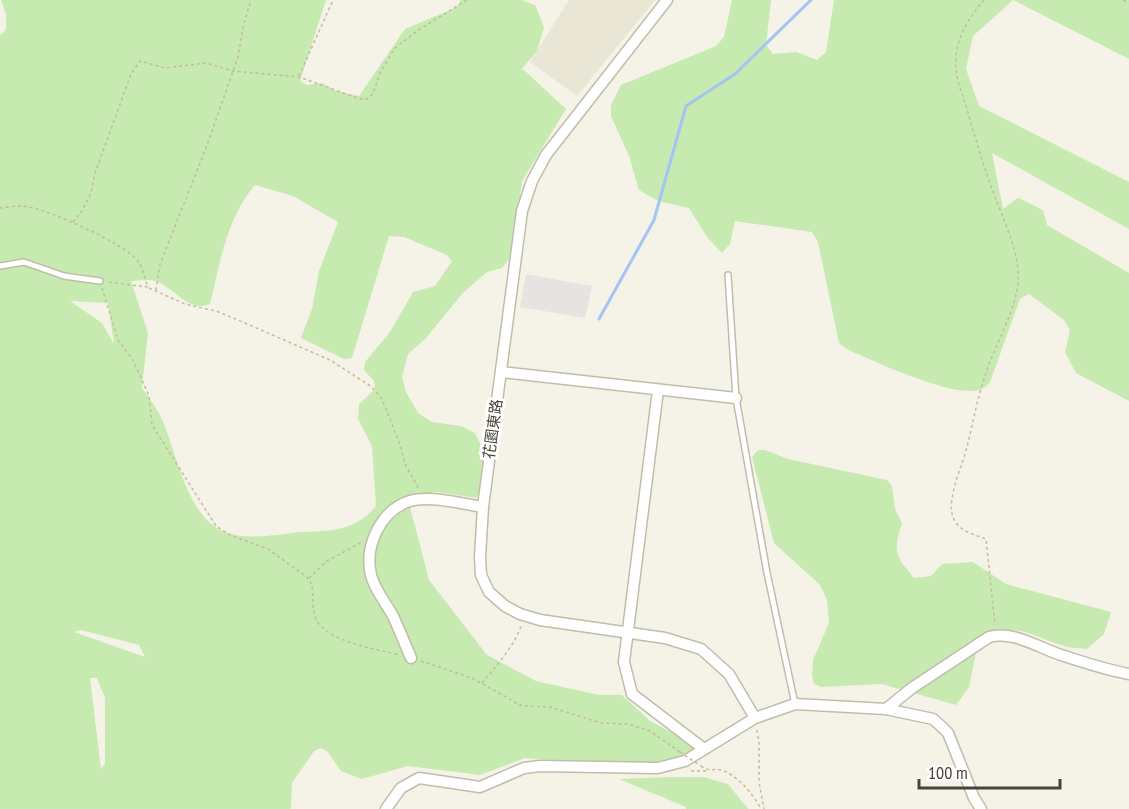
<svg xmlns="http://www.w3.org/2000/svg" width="1129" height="809" viewBox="0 0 1129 809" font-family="'PT Sans Narrow','Noto Sans TC',sans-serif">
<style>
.residential{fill:#e9e6d6}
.green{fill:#c6eab0;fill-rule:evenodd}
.parking{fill:#e6e4e0}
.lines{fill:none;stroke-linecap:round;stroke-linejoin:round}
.stream{stroke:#a3c5f3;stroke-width:3}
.service-casing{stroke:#c1bdaa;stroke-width:8}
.minor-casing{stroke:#c1bdaa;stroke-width:13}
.path{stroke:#c3bb9b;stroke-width:1.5;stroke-dasharray:3 3;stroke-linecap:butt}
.service{stroke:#fff;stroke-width:5}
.minor{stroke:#fff;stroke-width:10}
.path-bridge{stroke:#c3bb9b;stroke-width:1.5;stroke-dasharray:3 3;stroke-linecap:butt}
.labels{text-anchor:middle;stroke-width:6;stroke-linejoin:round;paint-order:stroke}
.street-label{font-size:15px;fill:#484436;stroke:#fff}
</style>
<rect width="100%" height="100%" fill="#f5f3e8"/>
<polygon class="residential" points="569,0 655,0 577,96 530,62"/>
<g class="green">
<path d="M1,0H326L300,81L307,85L322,83L336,91L359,96L405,29L457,7L461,0H521L535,5L544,27L537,51L521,70H524L566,109L522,181L512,256L502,268L487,272L462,294L426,338L408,354L402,377L406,392L418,413L432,422L461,426L475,433L489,461L477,498L437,492L414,496L409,503L429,580L487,655L536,681L599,695H622L650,721L684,739L695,751L692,758L636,766L525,758L480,775L408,766L362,779L341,771L328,752L321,748L314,751L292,783L291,809H0V35L6,30V14ZM255,185L293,196L338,222L319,271L312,309L301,338L344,359L352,358L389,236L404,237L447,255L452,261L435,286L413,292L390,332L365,362L364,370L374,381L375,389L359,404L358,419L372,446L376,506C356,531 331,531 302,532C278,534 248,541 225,532C186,518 176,448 160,415C155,406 148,397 142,388L148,333L131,281C138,281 149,279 155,281C174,287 188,313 210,304C220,263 227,217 255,185ZM70,301L108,303L114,344L102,323ZM81,630L139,645L145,657L74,632ZM90,678H97L105,698V763L101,769Z"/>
<path d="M732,0H771L766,45L773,54L796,52L817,60L826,52L834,0H1129V59L1013,0L973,36L966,69L979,106L1129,182V229L992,153L1003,209L1018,198L1043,210L1047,225L1129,273V401L1076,373L1065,352L1070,330L1064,320L1029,294L1020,299L990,382C987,385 984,389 979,390C952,398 875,361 848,350L839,343L818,242L812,232L735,221L730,244L722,253L707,237L689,208L658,201L639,190L629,156L611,116V105L621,85L716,46L724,37Z"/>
<path d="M758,450H765L788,459L887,480L892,486L895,509L902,523C893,552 895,555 914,578L931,576L942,564L973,562L1006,584L1111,612L1104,634L1087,649C1080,648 1071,648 1064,646C1030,636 1011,617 978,643L969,687L956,705L882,684L821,687L814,684L812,676L813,660L829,623L827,600L820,585L774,543L752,457Z"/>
<polygon points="670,777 703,777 728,784 748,809 686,809 686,807 619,779"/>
</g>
<polygon class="parking" points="526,274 592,286 585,318 520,307"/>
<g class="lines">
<polyline class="stream" points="599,319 654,220 686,106 735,74 811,0"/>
<defs>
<g id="service">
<polyline points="0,266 24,262 64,276 100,281"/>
<polyline points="728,275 736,398 767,573 795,704"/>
</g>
<g id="minor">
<polyline points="667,0 546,155 532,181 522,211 483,507 480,557 481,575 489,592 505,606 520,614 540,620 665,638 701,649 729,674 755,718"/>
<polyline points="501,372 736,398"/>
<polyline points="658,390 624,662 632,694 704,749"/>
<path d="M411,658C405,644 399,629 393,616C386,603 374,589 371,575C364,546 381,510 410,501C429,495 463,504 483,507"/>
<path d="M886,709L912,688L989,637C1013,630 1039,648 1061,655C1083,662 1106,670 1129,674"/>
<polyline points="386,809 401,788 419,778 480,787 524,768 540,766 658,768 685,761 755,718 795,704 886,709 933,719 942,727 948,733 974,798 981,809"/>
</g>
</defs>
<use href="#service" class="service-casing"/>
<use href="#minor" class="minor-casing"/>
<g class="path">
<path d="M984,0C968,18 953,43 956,69C957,82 963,96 967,109C977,144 987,178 1001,212C1009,234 1020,258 1018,282C1015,314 994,346 985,376C977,399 973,423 967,447C963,464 946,500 953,517C958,531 973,534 986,539L995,625"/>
<polyline points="1123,0 1129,2"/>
<polyline points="299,76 333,0"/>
<path d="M0,208C9,207 19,205 28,207C50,210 125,244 138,261C143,267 145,280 148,287L107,282"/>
<polyline points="73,222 82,211 91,193 95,173 131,74 140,61 165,68 206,63 233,71 299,77 360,99 367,99 373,94 380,73 394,49 417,31 467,0"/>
<path d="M102,288L118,340L133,360L149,396L152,425L216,526L230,535L268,549L307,577C316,586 311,601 314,613C320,642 375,648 399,655"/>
<polyline points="149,288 185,304 216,311 238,320 330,360 372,387 382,399 399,442 406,466 419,489"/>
<polyline points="156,290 160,264 206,148 238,57 243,27 251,0"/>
<polyline points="309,578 327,561 362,542"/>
<polyline points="421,661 472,678 522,706 550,707 601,723 628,724 650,731 680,752"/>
<path d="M482,683C496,666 514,647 521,626"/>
<polyline points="757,730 759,743 759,782 764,809"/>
<path d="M701,766C711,773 714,767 724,771C740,778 753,794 761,809"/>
<polyline points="691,771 707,771"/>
</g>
<use href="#service" class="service"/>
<use href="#minor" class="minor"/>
<polyline class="path-bridge" points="680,752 701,766"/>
</g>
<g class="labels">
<g class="street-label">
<text transform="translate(493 429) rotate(-82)" y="5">花園東路</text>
</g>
</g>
<path d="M919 779v9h141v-9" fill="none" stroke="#484436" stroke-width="3"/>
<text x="928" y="779" font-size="18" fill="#484436" stroke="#ffffff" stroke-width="4.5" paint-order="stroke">100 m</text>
</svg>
